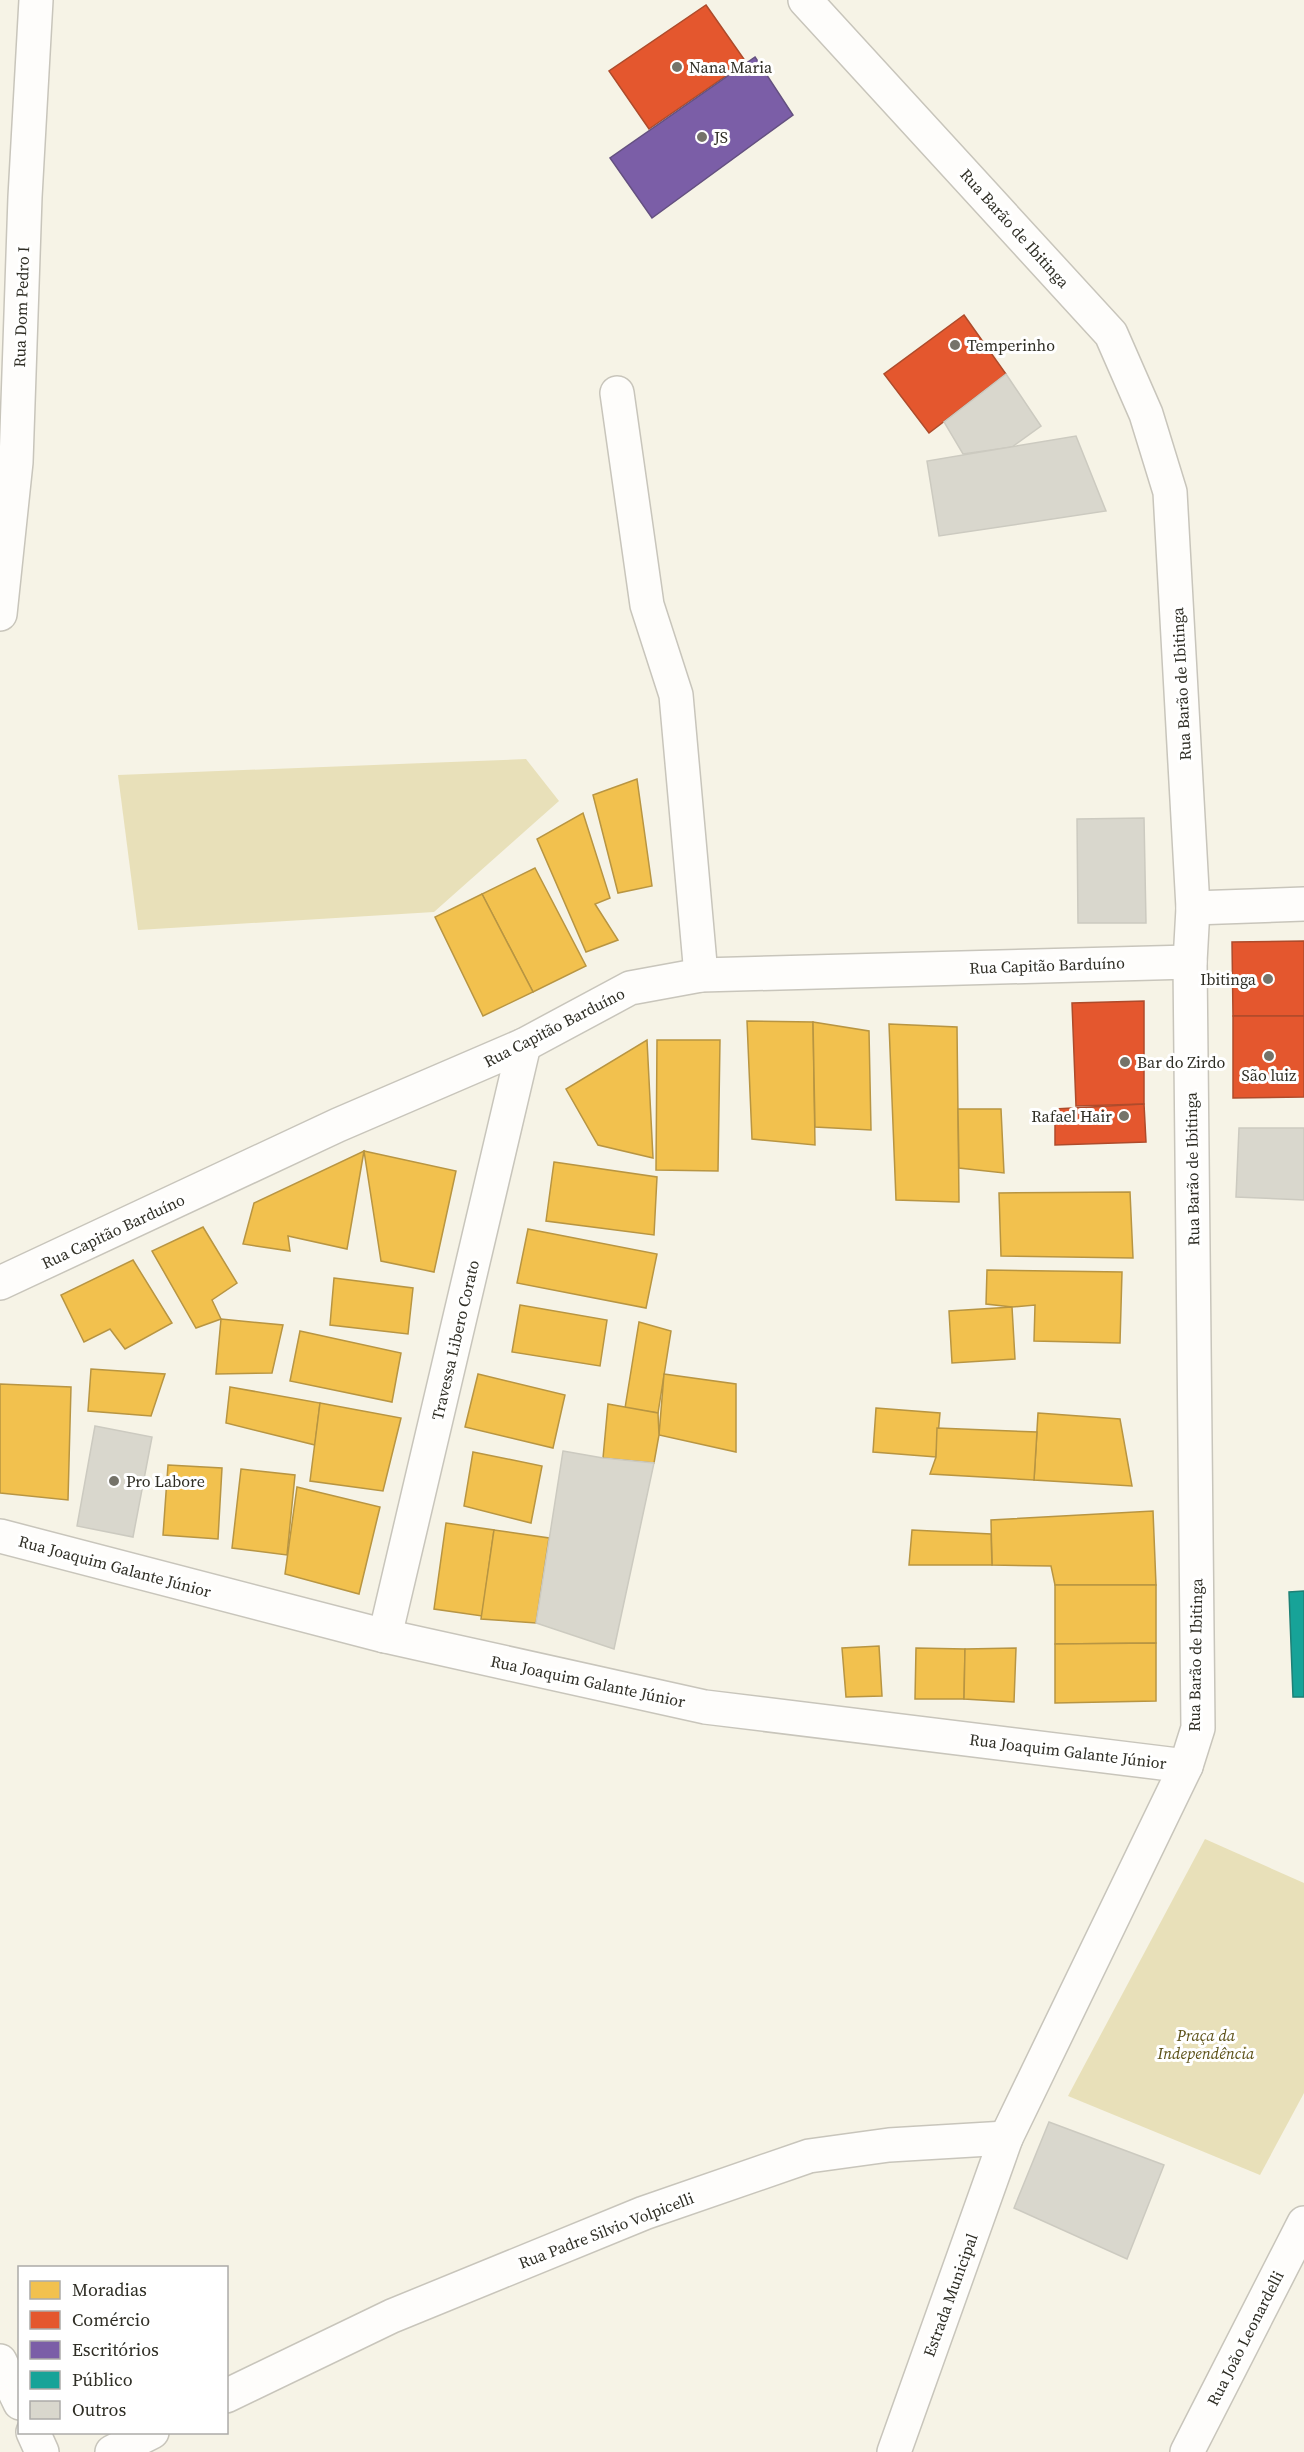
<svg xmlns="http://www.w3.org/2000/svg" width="1304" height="2452" viewBox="0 0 1304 2452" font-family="'Source Serif 4',serif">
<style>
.green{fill:#e8e0b9}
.homes{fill:#f2c14e;stroke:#b89542;stroke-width:1.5}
.shops{fill:#e4572e;stroke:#ae4b2b;stroke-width:1.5}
.offices{fill:#7b5ea7;stroke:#645080;stroke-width:1.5}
.public{fill:#17a398;stroke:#1e8076;stroke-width:1.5}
.building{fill:#d9d7cd;stroke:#cccac0;stroke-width:1.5}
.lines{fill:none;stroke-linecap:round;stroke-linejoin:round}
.minor-casing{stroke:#c8c5bb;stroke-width:36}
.tertiary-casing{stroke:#c8c5bb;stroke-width:36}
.minor{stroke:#fefdfb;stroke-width:33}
.tertiary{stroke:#fefdfb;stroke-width:33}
.poi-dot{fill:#757369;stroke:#fff;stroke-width:2}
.labels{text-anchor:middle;stroke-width:6;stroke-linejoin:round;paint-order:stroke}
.poi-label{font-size:16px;fill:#2f2e25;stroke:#fff;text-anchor:start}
.street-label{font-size:16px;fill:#2f2e25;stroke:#fff}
.park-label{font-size:16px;font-style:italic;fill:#5b5016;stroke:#fff}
</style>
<rect width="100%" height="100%" fill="#f6f3e6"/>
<g class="green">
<polygon points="526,759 559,801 434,912 138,930 118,775"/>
<polygon points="1205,1839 1304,1883 1304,2093 1260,2175 1068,2096"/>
</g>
<g class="homes">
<polygon points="637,779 652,886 618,893 593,795"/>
<polygon points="583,813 610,898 595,904 618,940 586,952 537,839"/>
<polygon points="535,868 586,966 533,992 482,894"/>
<polygon points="482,894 533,992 483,1016 435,917"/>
<polygon points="747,1021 813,1022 815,1145 752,1139"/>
<polygon points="813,1022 869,1031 871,1130 815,1127"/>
<polygon points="889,1024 957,1027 959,1202 896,1200"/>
<polygon points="647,1040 653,1158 598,1145 566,1089"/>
<polygon points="657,1040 720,1040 718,1171 656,1170"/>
<polygon points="958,1109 1001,1109 1004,1173 959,1168"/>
<polygon points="364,1151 456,1171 434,1272 381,1261"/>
<polygon points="364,1151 347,1249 288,1236 290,1251 243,1244 254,1203"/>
<polygon points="554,1162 657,1177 654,1235 546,1221"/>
<polygon points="1130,1192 1133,1258 1001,1256 999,1193"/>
<polygon points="203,1227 237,1283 212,1300 221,1319 196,1328 152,1251"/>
<polygon points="528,1229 657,1254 646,1308 517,1283"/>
<polygon points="133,1260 172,1323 125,1349 110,1329 84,1342 61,1295"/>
<polygon points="987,1270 1122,1272 1120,1343 1034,1341 1035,1305 1012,1307 986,1304"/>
<polygon points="334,1278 413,1288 408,1334 330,1325"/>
<polygon points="520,1305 607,1320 600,1366 512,1352"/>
<polygon points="1012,1307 1015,1359 952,1363 949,1311"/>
<polygon points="221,1319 283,1325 272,1373 216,1374"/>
<polygon points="639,1322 671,1331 658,1413 625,1408"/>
<polygon points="300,1331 401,1353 392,1402 290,1381"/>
<polygon points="91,1369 165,1374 151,1416 88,1411"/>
<polygon points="478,1374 565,1395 553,1448 465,1427"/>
<polygon points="664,1374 736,1384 736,1452 659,1435"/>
<polygon points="0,1384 71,1387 68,1500 0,1493"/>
<polygon points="230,1387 320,1403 315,1445 226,1423"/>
<polygon points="320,1403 401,1418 383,1491 310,1481"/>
<polygon points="608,1404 658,1413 659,1435 654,1463 603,1458"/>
<polygon points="876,1408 940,1413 936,1457 873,1452"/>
<polygon points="1038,1413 1120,1419 1132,1486 1034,1480"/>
<polygon points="937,1428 1037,1432 1034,1480 930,1474 936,1457"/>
<polygon points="473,1452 542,1466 531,1523 464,1506"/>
<polygon points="168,1465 222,1468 218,1539 163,1535"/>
<polygon points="241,1469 295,1475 287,1555 232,1548"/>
<polygon points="297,1487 380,1507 359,1594 285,1574"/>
<polygon points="1153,1511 1156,1585 1055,1585 1051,1566 992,1565 991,1520"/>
<polygon points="446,1523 494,1530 482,1616 434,1609"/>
<polygon points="494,1530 549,1538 536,1623 481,1619"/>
<polygon points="912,1530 991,1534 992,1565 909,1565"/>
<polygon points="1055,1585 1156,1585 1156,1643 1055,1644"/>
<polygon points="1156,1643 1156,1701 1055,1703 1055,1644"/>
<polygon points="879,1646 882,1696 846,1697 842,1648"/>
<polygon points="916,1648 965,1649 964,1699 915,1699"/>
<polygon points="1016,1648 1014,1702 964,1699 965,1649"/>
</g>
<g class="shops">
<polygon points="706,5 746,62 649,129 609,71"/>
<polygon points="964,315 1006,374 929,433 884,374"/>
<polygon points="1304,941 1304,1016 1233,1016 1232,942"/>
<polygon points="1144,1001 1144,1104 1076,1106 1072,1003"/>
<polygon points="1233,1016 1304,1016 1304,1097 1233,1098"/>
<polygon points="1144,1104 1146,1142 1055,1145 1055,1109"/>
</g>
<polygon class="offices" points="755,57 793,115 652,218 610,158"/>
<polygon class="public" points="1304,1591 1304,1697 1293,1697 1289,1592"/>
<g class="building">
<polygon points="1006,374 1041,426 1012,447 963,454 944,422"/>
<polygon points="1076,436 1106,511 939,536 927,461"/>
<polygon points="1144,818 1146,923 1078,923 1077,819"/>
<polygon points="1239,1128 1304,1128 1304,1200 1236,1197"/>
<polygon points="95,1426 152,1437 133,1537 77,1526"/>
<polygon points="563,1451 603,1458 654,1463 614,1649 536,1623"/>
<polygon points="1049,2122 1164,2165 1127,2259 1014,2208"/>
</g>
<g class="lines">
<defs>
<g id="minor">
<polyline points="617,393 647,605 676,695 701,975"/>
<polyline points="0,1536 385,1636 705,1707 1186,1766"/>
<polyline points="385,1636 524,1045"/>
<polyline points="0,2361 20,2403"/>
<polyline points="226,2396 392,2316 644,2213 809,2156 889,2145 1006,2138"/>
<polyline points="33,2432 42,2452"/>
<polyline points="112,2452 152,2432"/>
</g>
<g id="tertiary">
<polyline points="805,0 1111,334 1146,414 1170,492 1193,908 1190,962 1198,1728 1186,1766 1006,2138 894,2452"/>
<polyline points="0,614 16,462 25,197 36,0"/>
<polyline points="1193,908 1304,904"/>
<polyline points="0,1283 338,1125 524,1045 630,988 701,975 1190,962"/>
<polyline points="1187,2452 1304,2223"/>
</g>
</defs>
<use href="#minor" class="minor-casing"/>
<use href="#tertiary" class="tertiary-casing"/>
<use href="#minor" class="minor"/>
<use href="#tertiary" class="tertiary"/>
</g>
<g class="poi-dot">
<circle cx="677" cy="67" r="6"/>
<circle cx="702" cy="137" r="6"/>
<circle cx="955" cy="345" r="6"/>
<circle cx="1268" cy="979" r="6"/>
<circle cx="1269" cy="1056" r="6"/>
<circle cx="1125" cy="1062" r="6"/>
<circle cx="1124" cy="1116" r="6"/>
<circle cx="114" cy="1481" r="6"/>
</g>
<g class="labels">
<g class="poi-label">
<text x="689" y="73">Nana Maria</text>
<text x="714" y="143">JS</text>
<text x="967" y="351">Temperinho</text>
<text x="1256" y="985" text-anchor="end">Ibitinga</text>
<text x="1137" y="1068">Bar do Zirdo</text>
<text x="1269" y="1081" text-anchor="middle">São luiz</text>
<text x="1112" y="1122" text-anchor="end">Rafael Hair</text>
<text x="126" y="1487">Pro Labore</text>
</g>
<g class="street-label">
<text transform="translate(1015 228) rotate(48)" y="6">Rua Barão de Ibitinga</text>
<text transform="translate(21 307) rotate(-88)" y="6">Rua Dom Pedro I</text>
<text transform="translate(1181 684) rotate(-93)" y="6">Rua Barão de Ibitinga</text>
<text transform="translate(1047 965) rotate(-2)" y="6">Rua Capitão Barduíno</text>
<text transform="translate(554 1027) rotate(-27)" y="6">Rua Capitão Barduíno</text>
<text transform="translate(1192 1169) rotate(-91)" y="6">Rua Barão de Ibitinga</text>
<text transform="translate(113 1231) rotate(-25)" y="6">Rua Capitão Barduíno</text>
<text transform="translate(455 1340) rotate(-77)" y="6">Travessa Libero Corato</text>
<text transform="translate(115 1566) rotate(15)" y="6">Rua Joaquim Galante Júnior</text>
<text transform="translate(1195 1655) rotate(-89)" y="6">Rua Barão de Ibitinga</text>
<text transform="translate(588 1681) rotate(12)" y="6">Rua Joaquim Galante Júnior</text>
<text transform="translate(1068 1751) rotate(7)" y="6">Rua Joaquim Galante Júnior</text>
<text transform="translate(606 2230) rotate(-21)" y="6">Rua Padre Silvio Volpicelli</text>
<text transform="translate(950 2295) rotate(-70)" y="6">Estrada Municipal</text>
<text transform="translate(1245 2338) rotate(-63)" y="6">Rua João Leonardelli</text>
</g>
<g class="park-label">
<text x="1206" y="2041">Praça da<tspan x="1206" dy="18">Independência</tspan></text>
</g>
</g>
<rect x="18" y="2266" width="210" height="168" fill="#ffffff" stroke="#acaba8" stroke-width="1.5"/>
<rect x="30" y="2281" width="30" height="18" fill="#f2c14e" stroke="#acaba8" stroke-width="1.5"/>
<text x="72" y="2296" font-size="18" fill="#2f2e25">Moradias</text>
<rect x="30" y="2311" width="30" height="18" fill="#e4572e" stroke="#acaba8" stroke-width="1.5"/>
<text x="72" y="2326" font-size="18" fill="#2f2e25">Comércio</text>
<rect x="30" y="2341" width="30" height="18" fill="#7b5ea7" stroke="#acaba8" stroke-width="1.5"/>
<text x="72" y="2356" font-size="18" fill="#2f2e25">Escritórios</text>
<rect x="30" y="2371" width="30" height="18" fill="#17a398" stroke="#acaba8" stroke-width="1.5"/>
<text x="72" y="2386" font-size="18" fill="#2f2e25">Público</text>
<rect x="30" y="2401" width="30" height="18" fill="#d9d7cd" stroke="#acaba8" stroke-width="1.5"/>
<text x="72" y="2416" font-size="18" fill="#2f2e25">Outros</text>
</svg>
